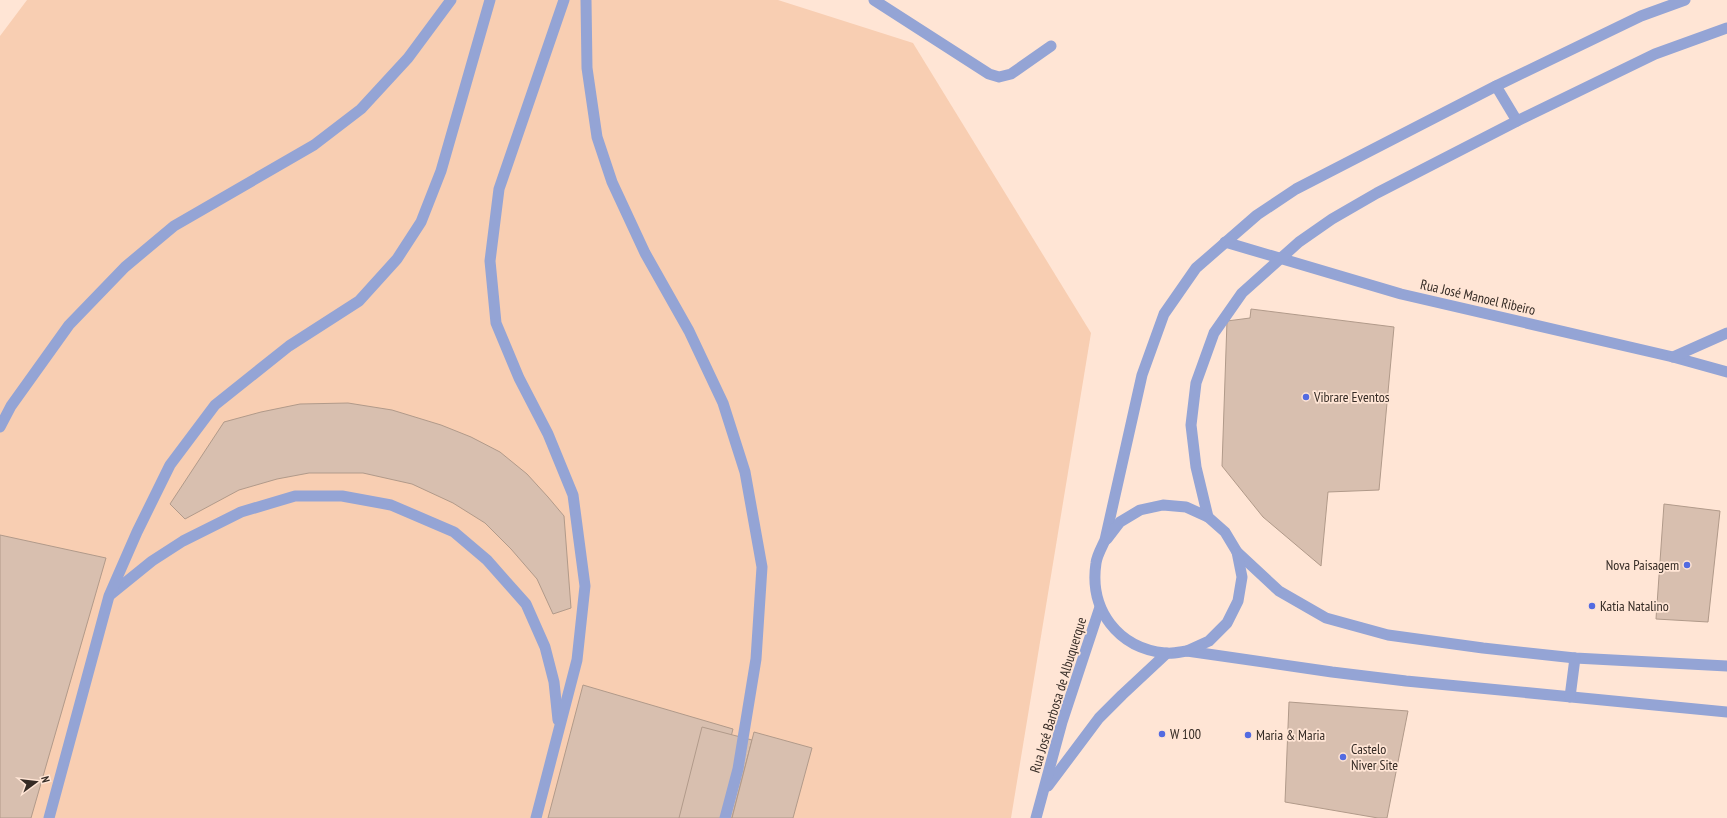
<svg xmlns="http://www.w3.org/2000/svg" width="1727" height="818" viewBox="0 0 1727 818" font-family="'PT Sans Narrow',sans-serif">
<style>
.green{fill:#f8ceb2}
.building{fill:#d8bfaf;stroke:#b19a8a}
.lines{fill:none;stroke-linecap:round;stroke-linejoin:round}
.service{stroke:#94a4d5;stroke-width:11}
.minor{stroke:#94a4d5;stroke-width:11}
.poi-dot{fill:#536be1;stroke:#ffe5d5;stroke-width:1.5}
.labels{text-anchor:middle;stroke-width:3.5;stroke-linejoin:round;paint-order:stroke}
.street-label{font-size:14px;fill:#352b25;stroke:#ffe5d5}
.poi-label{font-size:14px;fill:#352b25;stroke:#ffe5d5;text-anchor:start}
</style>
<rect width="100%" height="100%" fill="#ffe5d5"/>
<polygon class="green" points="27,0 778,0 913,43 1091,333 1011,818 0,818 0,36"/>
<g class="building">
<polygon points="1251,309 1394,327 1379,490 1328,492 1321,566 1263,517 1222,466 1227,321 1250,318"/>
<polygon points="348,403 392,410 441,425 471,437 500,452 527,474 548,497 564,516 571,608 553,614 537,579 511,549 485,523 453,503 412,484 363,473 309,473 277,479 239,490 185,519 170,504 224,422 261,412 300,404"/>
<polygon points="1664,504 1720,511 1708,622 1656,619"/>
<polygon points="0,535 106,558 31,818 0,818"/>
<polygon points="583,685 733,729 710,818 548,818"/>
<polygon points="1289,702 1408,711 1387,818 1378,818 1285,802"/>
<polygon points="702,727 752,740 732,818 679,818"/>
<polygon points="754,732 812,748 793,818 732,818"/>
</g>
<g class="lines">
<g class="service">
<polyline points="586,0 587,68 597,137 612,182 645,253 689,331 723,403 745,472 762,567 756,659 738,769 725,818"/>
<polyline points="874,0 989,74 999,77 1011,74 1051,46"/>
<polyline points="0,427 11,406 69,325 125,267 174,226 314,145 361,109 408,58 451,0"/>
<polyline points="110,595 152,561 183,541 241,512 295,496 342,496 391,505 454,532 487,560 526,604 545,647 554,682 558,720"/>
<polyline points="49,818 109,596 137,532 170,465 215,405 289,346 359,301 397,259 421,222 441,171 490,0"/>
<polyline points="536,818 577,660 585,586 573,495 548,434 519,378 496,323 490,261 499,189 564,0"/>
</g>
<g class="minor">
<path d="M1685,0L1641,16L1496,86L1296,189L1257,215L1196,268L1164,314L1142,375L1105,540C1102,547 1097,555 1096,563C1089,610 1118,648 1165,653C1172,654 1180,652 1187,651L1332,672L1406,681L1727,712"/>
<polyline points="1496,86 1517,121"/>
<polyline points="1225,242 1401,294 1673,357 1727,372"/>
<polyline points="1673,357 1727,333"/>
<polyline points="1208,517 1196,467 1191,425 1196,383 1214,333 1242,293 1299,242 1332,219 1377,193 1517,121 1655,54 1727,28"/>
<polyline points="1107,539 1120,522 1140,510 1163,505 1186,507 1208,517 1225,532 1237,552 1279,591 1326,618 1388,635 1483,648 1575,658 1727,666"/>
<polyline points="1187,651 1209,641 1227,623 1238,601 1242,577 1237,552"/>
<polyline points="1570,697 1575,658"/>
<polyline points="1048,786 1099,718 1122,695 1167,653"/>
<polyline points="1036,818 1062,722 1100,607"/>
</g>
</g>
<g class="poi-dot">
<circle cx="1306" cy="397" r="4"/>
<circle cx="1687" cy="565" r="4"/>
<circle cx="1592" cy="606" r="4"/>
<circle cx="1162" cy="734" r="4"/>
<circle cx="1248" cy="735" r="4"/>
<circle cx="1343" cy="757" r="4"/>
</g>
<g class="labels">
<g class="street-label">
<text transform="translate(1478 297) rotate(13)" y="5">Rua José Manoel Ribeiro</text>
<text transform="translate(1058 695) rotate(-73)" y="5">Rua José Barbosa de Albuquerque</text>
</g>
<g class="poi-label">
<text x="1314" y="402">Vibrare Eventos</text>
<text x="1679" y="570" text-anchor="end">Nova Paisagem</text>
<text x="1600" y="611">Katia Natalino</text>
<text x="1170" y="739">W 100</text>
<text x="1256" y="740">Maria &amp; Maria</text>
<text x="1351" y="754">Castelo<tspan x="1351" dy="16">Niver Site</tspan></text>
</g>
</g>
<g transform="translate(36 782) rotate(75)" stroke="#ffe5d5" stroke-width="3" paint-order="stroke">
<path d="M0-3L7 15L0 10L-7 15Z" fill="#352b25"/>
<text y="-6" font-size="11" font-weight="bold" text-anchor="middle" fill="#352b25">N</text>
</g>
</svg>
